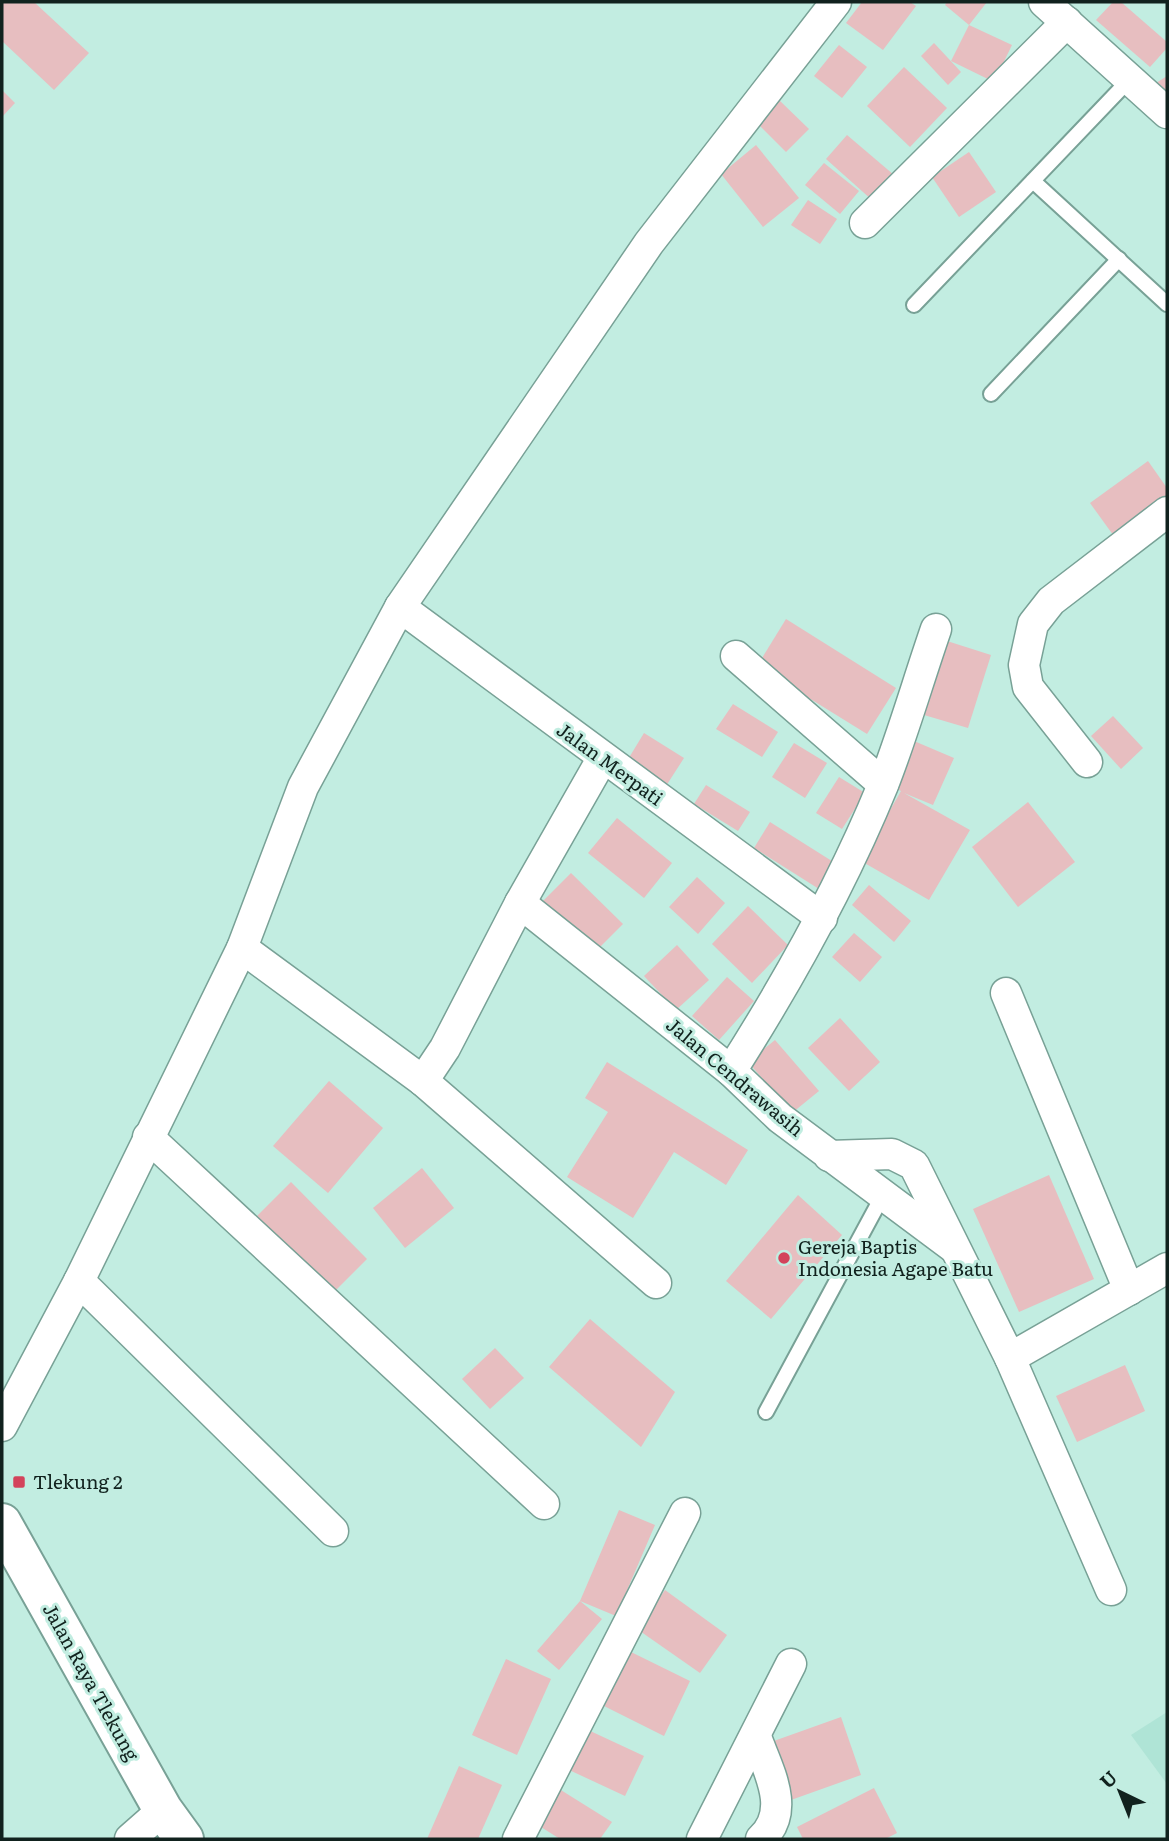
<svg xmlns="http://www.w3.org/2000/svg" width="1169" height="1841" viewBox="0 0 1169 1841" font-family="Literata,serif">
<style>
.built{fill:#afe4d6}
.building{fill:#e7bec0}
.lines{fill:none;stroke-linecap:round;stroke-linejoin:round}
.service-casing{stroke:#78a196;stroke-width:18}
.minor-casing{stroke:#78a196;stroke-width:33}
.secondary-casing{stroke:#78a196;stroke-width:42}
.service{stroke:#fff;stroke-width:14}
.minor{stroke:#fff;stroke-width:30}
.secondary{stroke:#fff;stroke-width:38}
.poi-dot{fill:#d3435b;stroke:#c2ede1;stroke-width:2.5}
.labels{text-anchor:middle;stroke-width:6;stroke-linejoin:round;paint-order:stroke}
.street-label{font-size:19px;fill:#11221e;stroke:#c2ede1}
.poi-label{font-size:19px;fill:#11221e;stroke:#c2ede1;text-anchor:start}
</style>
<rect width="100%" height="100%" fill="#c2ede1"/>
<polygon class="built" points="1167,1712 1167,1784 1131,1735"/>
<g class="building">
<polygon points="2,2 34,2 89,53 54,90 2,41"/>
<polygon points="862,2 910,2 916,6 883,50 846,23"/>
<polygon points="947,2 987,2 969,25 945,5"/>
<polygon points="1113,2 1121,2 1167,42 1167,48 1150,67 1096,20"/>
<polygon points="969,25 1012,45 994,82 951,61"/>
<polygon points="934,43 961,72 948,85 921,56"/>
<polygon points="839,45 867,67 842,98 814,76"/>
<polygon points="904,67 947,108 910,147 867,106"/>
<polygon points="1167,76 1167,100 1156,83"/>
<polygon points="2,90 15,103 2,117"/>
<polygon points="778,99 809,129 786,152 756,122"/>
<polygon points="847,135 894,175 872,200 826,159"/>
<polygon points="756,145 799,198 763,227 721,174"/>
<polygon points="969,152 996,192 959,217 932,177"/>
<polygon points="824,163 859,191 840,214 805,185"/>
<polygon points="808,200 837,219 820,244 791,225"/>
<polygon points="1148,461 1167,488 1167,501 1116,539 1090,503"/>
<polygon points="786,619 896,688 867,734 757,666"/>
<polygon points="947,641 991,655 968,728 924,715"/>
<polygon points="733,704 778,732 762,757 716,729"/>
<polygon points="1113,716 1143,748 1121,769 1091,736"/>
<polygon points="644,733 684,758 666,786 627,761"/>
<polygon points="914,741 954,758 933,805 904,793 970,830 929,900 861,861 901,791 893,787"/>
<polygon points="794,743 827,763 805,798 772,777"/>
<polygon points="839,777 865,793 842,829 816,813"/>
<polygon points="706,785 750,812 738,831 694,804"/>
<polygon points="1028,802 1075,862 1018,907 972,847"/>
<polygon points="617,818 672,863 644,898 588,853"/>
<polygon points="770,822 835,863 819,889 754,848"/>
<polygon points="571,873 623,924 595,952 543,901"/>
<polygon points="697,877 725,903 698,934 669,907"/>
<polygon points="869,885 911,921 894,942 852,905"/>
<polygon points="748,906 788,945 752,983 712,944"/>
<polygon points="854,933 882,957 860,982 832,957"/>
<polygon points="677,945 709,980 676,1010 644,976"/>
<polygon points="727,977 754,1001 719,1040 692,1016"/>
<polygon points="840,1018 880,1062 849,1091 808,1048"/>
<polygon points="775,1040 819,1091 792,1113 748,1062"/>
<polygon points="607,1062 748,1150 726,1185 674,1152 633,1218 567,1177 608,1112 585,1098"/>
<polygon points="329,1081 383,1128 328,1193 273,1146"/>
<polygon points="422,1168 454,1208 405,1248 373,1208"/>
<polygon points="1049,1175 1094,1279 1019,1312 973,1209"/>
<polygon points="291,1182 367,1259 331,1295 255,1218"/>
<polygon points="798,1195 842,1235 771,1319 726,1281"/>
<polygon points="590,1319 675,1392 641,1447 549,1367"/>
<polygon points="495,1348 524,1378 490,1409 462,1379"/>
<polygon points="1125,1365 1145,1411 1077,1442 1056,1396"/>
<polygon points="619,1510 655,1525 616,1616 580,1601 602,1619 559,1670 537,1651 580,1601"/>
<polygon points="665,1590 727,1635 700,1673 637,1629"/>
<polygon points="629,1651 690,1681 664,1736 602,1705"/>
<polygon points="506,1659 551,1679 517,1755 472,1735"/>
<polygon points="841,1717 861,1775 791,1800 771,1742"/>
<polygon points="586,1729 644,1756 625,1796 567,1769"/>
<polygon points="459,1766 502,1785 478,1839 427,1839"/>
<polygon points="556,1787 612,1822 600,1839 560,1839 533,1822"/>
<polygon points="874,1788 897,1833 885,1839 803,1839 797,1827"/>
</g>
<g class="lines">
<defs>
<g id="service">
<polyline points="1033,181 1167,304"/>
<polyline points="914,305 1130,79"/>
<polyline points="991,394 1119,259"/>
<polyline points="766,1412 883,1195"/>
</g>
<g id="minor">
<polyline points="1044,2 1167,113"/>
<polyline points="865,223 1067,22"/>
<polyline points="400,607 822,918"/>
<polyline points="736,656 883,784"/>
<polyline points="1087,762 1028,687 1024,665 1033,624 1051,601 1167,512"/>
<polyline points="520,903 731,1071 780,1118 953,1247"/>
<polyline points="242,948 423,1081 656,1283"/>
<polyline points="1006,993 1129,1290"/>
<path d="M731,1071C789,980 842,885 883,785C903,734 918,681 936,629"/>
<polyline points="423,1081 445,1048 520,903 602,759"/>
<polyline points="148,1137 544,1504"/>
<polyline points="829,1156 892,1154 914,1165 1010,1358 1167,1268"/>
<polyline points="79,1281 333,1531"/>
<polyline points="1010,1358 1111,1590"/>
<polyline points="2,1426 79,1281 242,948 303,787 400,607 649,243 836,2"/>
<path d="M756,1737C768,1770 792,1811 761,1839"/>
<polyline points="130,1839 163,1810"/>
<polyline points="518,1839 685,1513"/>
<polyline points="702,1839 791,1664"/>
</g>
<polyline id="secondary" points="2,1523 163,1810 184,1839"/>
</defs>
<use href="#service" class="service-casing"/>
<use href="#minor" class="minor-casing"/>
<use href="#secondary" class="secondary-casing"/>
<use href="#service" class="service"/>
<use href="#minor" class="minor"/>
<use href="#secondary" class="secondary"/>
</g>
<g class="poi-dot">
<circle cx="784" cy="1258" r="7"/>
<rect x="12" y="1475" width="14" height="14" rx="3.5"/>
</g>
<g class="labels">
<g class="street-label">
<text transform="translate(610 764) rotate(36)" y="7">Jalan Merpati</text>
<text transform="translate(735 1077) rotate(40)" y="7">Jalan Cendrawasih</text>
<text transform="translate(91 1682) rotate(61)" y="7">Jalan Raya Tlekung</text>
</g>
<g class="poi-label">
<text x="798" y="1254">Gereja Baptis<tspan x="798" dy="22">Indonesia Agape Batu</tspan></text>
<text x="33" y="1489">Tlekung 2</text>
</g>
</g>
<rect width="1169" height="1841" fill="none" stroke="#11221e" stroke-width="7"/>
<g transform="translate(1120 1792) rotate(317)" stroke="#c2ede1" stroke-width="5" paint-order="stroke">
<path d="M0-5L12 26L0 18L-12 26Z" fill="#11221e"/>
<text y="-10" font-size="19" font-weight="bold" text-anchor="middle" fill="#11221e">U</text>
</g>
</svg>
